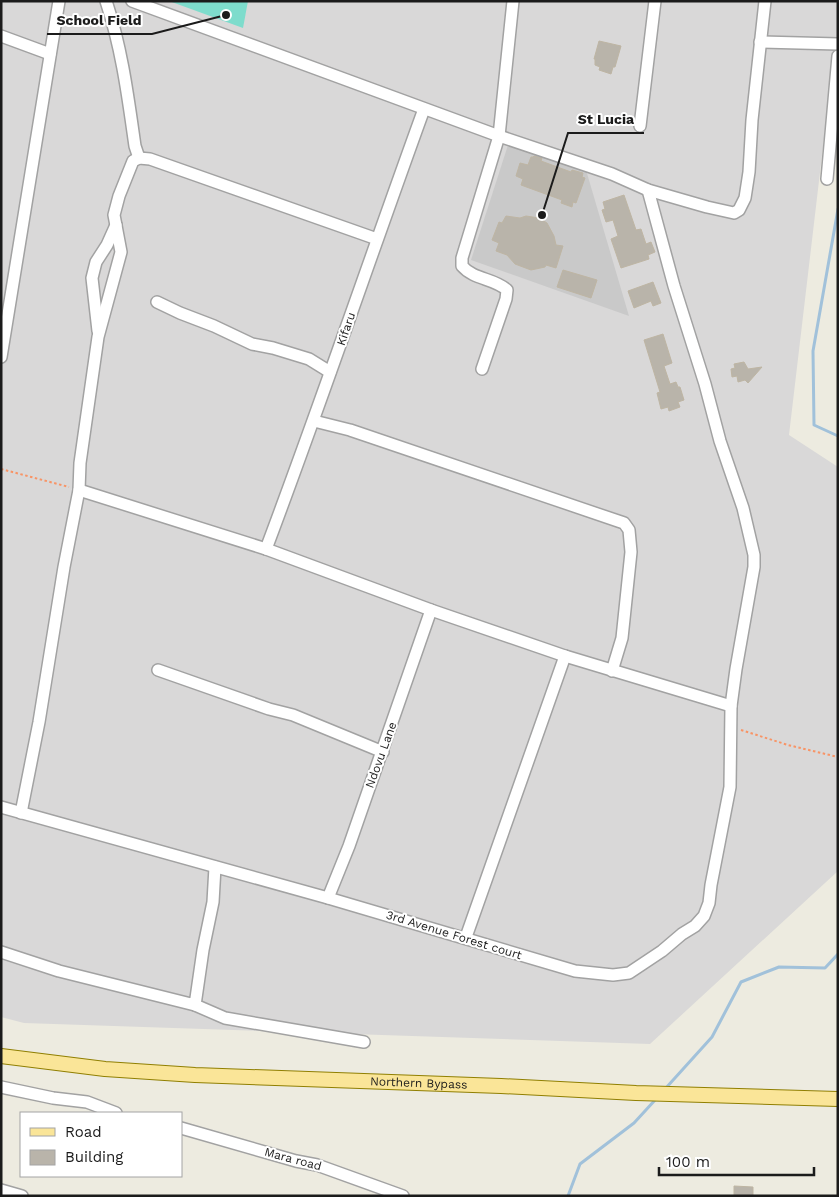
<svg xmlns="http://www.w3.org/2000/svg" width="839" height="1197" viewBox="0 0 839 1197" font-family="'Work Sans',sans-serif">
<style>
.residential{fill:#d9d8d8}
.religious{fill:#c9c9c9}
.pitch{fill:#7edccc}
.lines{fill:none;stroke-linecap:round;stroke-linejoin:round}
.stream{stroke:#a1c1da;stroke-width:3}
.building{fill:#b9b4aa;stroke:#beb5a3}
.minor-casing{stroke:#a2a2a2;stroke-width:14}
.major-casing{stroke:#907f02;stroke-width:16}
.path{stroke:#f89466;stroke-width:2;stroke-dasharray:2.5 2.5;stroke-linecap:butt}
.minor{stroke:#fff;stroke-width:11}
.major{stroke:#fae598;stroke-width:14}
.labels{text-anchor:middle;stroke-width:4;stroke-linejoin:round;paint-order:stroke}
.street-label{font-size:12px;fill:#1b1b1b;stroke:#fff}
.leader{fill:none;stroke:#1b1b1b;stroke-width:2}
.callout-dot{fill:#1b1b1b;stroke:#fff;stroke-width:2}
.callout-label{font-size:14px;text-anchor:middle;font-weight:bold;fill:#1b1b1b;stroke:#fff;stroke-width:4;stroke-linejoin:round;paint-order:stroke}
</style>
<rect width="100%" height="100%" fill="#edebe0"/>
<polygon class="residential" points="1,1 838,1 838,114 825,130 789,435 838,467 838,871 650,1044 24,1023 1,1017"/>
<polygon class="religious" points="508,145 586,170 629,316 471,260"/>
<polygon class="pitch" points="169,1 248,1 243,28"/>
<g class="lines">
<g class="stream">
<polyline points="838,209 813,351 814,425 838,436"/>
<polyline points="665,1089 712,1037 741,982 779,967 825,968 838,954"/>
<polyline points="568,1196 580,1164 634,1123 656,1099"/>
</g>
</g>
<g class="building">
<polygon points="599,41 621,46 615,67 613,67 611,74 599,70 600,67 595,65 595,59 594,59"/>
<polygon points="534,156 542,158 541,161 571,172 572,170 583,173 582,177 585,178 576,203 573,202 572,207 561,203 562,200 521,185 523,179 516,176 520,163 528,165 531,157 533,157"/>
<polygon points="624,195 636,230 641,229 646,244 651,242 655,252 648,255 649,259 621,268 611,239 618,236 613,220 606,222 602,210 605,209 603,202"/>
<polygon points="506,216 520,218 526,216 539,218 547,223 554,236 556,245 563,246 556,268 546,265 545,267 531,270 515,264 507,255 496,251 499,243 492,240 499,222 502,223"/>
<polygon points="563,270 597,280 591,298 557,287"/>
<polygon points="653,282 661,303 653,306 651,301 634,308 628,291"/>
<polygon points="663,334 672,363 664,366 670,384 676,382 678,387 680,387 684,400 678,402 680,407 669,411 668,407 661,409 657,393 660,392 644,340"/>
<polygon points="744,362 748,369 762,367 748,383 745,380 738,382 737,376 732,377 731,369 735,368 734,364"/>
<polygon points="734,1186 753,1187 753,1196 734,1196"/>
</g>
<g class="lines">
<defs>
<g id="minor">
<path d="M106,1C122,49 128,97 135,146L139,158"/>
<polyline points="132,1 499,136 612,174 648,190 707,207 734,213 739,210 745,198 749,172 752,120 765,1"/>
<polyline points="1,36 50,54"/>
<polyline points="760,42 838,44"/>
<polyline points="640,126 655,1"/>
<polyline points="827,179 838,56"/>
<polyline points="157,302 180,313 214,326 252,344 273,348 309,359 330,372"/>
<polyline points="98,331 92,278 96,262 107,245 116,225"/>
<polyline points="1,357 59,1"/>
<path d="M482,369L506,299L507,290C494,278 474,280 462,266V258L499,136L513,1"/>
<polyline points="314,421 350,430 624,523 629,530 631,552 622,638 612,671"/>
<polyline points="79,490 266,549 431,610 565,656 731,706"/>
<path d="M266,549C321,403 371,255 424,109"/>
<polyline points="158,670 269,709 293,715 383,752"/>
<polyline points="1,807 328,898 575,971 613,975 629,973 662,951 682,934 695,926 704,916 709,903 711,885 730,787 731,706 736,669 754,567 754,555 743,508 720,441 705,384 674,286 648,190"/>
<polyline points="21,813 39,722 64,567 79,490 80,463 98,337 121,252 114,215 119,196 133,161 139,158 150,159 377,239"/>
<polyline points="328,898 349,846 431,610"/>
<polyline points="466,937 565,656"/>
<polyline points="1,952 59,971 195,1005 203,950 213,902 215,867"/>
<polyline points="195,1005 225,1018 364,1042"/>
<polyline points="1,1087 53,1098 87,1102 116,1113"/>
<polyline points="181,1128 296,1161 317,1165 403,1196"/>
<polyline points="1,1190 22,1196"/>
</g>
<g id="major">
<path id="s1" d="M1,1056L105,1069L195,1075L501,1086L636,1093L838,1099"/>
</g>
</defs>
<use href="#minor" class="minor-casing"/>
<use href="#major" class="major-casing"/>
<g class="path">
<polyline points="1,469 69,487"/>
<polyline points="741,730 788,745 838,757"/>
</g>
<use href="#minor" class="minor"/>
<use href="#major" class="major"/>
</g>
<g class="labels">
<g class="street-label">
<text transform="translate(346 329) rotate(-71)" y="4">Kifaru</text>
<text transform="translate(381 755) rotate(-70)" y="4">Ndovu Lane</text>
<text transform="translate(454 935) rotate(17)" y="4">3rd Avenue Forest court</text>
<text dy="4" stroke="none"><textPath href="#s1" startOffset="419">Northern Bypass</textPath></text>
<text transform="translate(293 1159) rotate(15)" y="4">Mara road</text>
</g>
</g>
<path class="leader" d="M226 15L152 34H47M542 215L568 133H644"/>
<g class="callout-dot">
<circle cx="226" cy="15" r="5"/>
<circle cx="542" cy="215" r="5"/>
</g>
<g class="callout-label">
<text x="99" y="25">School Field</text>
<text x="606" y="124">St Lucia</text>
</g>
<rect width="839" height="1197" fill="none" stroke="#1b1b1b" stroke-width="5"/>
<rect x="20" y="1112" width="162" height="65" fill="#ffffff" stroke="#a4a4a4"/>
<rect x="30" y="1128" width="25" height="8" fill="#fae598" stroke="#a4a4a4"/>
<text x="65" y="1137" font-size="15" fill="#1b1b1b">Road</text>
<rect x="30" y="1150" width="25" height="15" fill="#b9b4aa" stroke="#a4a4a4"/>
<text x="65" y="1162" font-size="15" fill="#1b1b1b">Building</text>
<path d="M659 1167v8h155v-8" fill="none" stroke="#1b1b1b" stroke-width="2.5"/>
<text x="666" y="1167" font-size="15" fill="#1b1b1b" stroke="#ffffff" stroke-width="4" paint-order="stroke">100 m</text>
</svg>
